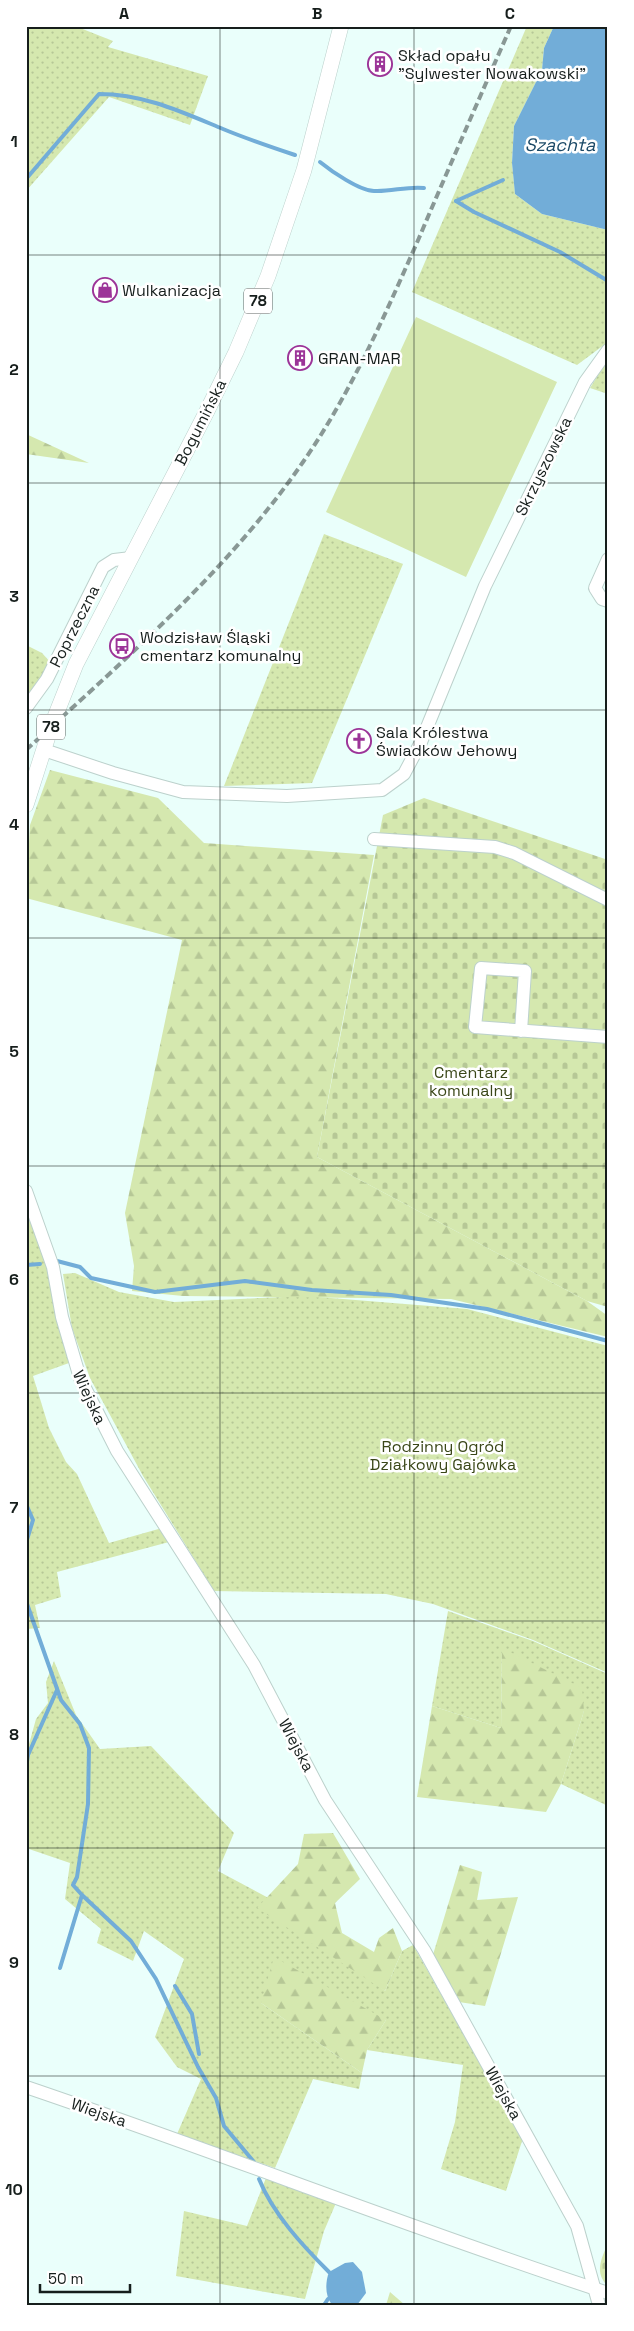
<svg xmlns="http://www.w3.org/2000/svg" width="634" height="2331" viewBox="0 0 634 2331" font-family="'Space Grotesk',sans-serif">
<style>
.grass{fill:url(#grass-dots)}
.forest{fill:url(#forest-firs)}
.cemetery{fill:url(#cemetery-stones)}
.pitch{fill:#d5e8af}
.water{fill:#72add8}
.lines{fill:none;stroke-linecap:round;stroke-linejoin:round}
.stream{stroke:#72add8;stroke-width:4}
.minor-casing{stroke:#bcd1cc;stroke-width:14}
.major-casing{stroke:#bcd1cc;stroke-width:16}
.minor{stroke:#fff;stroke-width:12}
.major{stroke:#fff;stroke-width:15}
.rail{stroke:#899895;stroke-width:4;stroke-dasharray:8 4;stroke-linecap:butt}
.grid{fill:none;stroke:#161e1c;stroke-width:1;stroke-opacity:0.55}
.labels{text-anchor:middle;stroke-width:5;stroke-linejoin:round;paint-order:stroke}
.shield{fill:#fff;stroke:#5c6260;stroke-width:1}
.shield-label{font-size:15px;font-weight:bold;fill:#161e1c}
.poi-label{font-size:16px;fill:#161e1c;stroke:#fff;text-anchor:start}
.street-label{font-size:16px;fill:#161e1c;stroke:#fff}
.park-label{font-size:16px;fill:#3a4718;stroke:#fff}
.water-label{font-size:18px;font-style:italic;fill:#1b4967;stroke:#fff}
.neatline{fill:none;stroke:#161e1c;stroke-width:2}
.grid-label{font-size:16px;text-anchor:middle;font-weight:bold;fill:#161e1c}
</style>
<defs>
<pattern id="grass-dots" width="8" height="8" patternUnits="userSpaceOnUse" patternTransform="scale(1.25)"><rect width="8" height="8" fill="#d5e8af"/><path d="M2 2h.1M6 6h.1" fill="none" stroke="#b6c796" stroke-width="1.8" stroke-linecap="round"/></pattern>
<pattern id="forest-firs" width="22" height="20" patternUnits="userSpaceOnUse" patternTransform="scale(1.25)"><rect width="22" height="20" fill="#d5e8af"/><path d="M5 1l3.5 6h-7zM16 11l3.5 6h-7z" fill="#b6c796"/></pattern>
<pattern id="cemetery-stones" width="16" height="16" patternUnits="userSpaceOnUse" patternTransform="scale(1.25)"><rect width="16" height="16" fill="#d5e8af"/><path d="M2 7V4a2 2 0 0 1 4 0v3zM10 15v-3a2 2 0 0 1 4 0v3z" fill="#b6c796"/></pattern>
</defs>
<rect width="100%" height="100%" fill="#eafffb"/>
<g class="grass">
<polygon points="26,26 75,26 113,41 108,47 208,76 190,125 109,97 26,191"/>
<polygon points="527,26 554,26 544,48 542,70 514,126 512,163 515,194 542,214 608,230 608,342 577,365 412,292"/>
<polygon points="608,359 608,394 590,388"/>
<polygon points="324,534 403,564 312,783 224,786"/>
<polygon points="26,645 42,653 51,663 26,697"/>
<polygon points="26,1204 49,1267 69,1363 33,1376 49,1428 66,1462 77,1474 109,1543 162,1528 169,1542 57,1572 61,1597 35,1605 40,1628 26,1629"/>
<polygon points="75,1273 119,1292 174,1302 306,1296 467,1309 608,1346 608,1673 533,1640 433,1604 386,1594 214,1591 143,1476 90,1378 72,1328 63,1274"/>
<polygon points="448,1611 533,1641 608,1674 608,1806 561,1784 584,1711 502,1649 501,1728 432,1706"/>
<polygon points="54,1661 76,1715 100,1749 151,1746 234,1833 218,1871 276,1902 385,1991 402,1951 413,1945 523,2138 506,2191 441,2169 455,2122 463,2065 367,2050 386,2020 261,2003 362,2073 359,2089 313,2079 275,2168 177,2134 201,2079 177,2067 155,2037 184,1959 144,1931 133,1961 97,1943 101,1929 65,1899 70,1863 26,1848 26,1755 36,1719 48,1703 46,1682"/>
<polygon points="266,2178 336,2203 324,2231 305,2299 176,2276 184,2211 247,2226"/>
</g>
<g class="forest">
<polygon points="26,434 89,463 26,454"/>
<polygon points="50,770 158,798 204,843 374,855 317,1157 587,1301 608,1316 608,1337 451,1299 183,1296 132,1291 134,1266 125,1213 182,940 26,898 30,825"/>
<polygon points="502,1648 582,1688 584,1711 561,1784 546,1812 417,1797 432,1706 501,1728"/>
<polygon points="333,1833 360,1879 335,1903 342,1933 374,1952 379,1938 393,1928 402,1951 385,1991 257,1908 298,1864 304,1834"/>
<polygon points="460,1865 482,1872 477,1900 518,1897 485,2006 459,2002 432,1958"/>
<polygon points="274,1957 386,2020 367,2050 362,2073 261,2003"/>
<polygon points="390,2292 405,2305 386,2305"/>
</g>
<g class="cemetery">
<polygon points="424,798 608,860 608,1307 587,1301 317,1157 383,815"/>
<path d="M608,2244V2286C594,2274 601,2258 608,2244Z"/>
</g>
<polygon class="pitch" points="416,317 557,382 466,577 326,512"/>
<g class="water">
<polygon points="554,26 608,26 608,230 542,214 515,194 512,163 514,126 542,70 544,48"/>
<path d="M353,2262L362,2272L366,2293L357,2305H332C325,2296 325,2283 329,2272L345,2263Z"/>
</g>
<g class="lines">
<g class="stream">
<path d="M320,162C331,171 360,191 374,191C391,192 407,186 424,188"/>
<path d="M26,179L99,94C144,94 182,112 223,129C247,139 271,147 295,155"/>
<polyline points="456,201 474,212 560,252 608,281"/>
<polyline points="456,201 503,180"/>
<polyline points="57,1261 80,1267 91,1278 155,1292 245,1281 312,1290 391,1295 487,1309 608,1341"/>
<polyline points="26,1265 40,1264"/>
<polyline points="26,1504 33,1520 26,1543"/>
<polyline points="26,1601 61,1700 80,1724 89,1748 88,1804 77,1877 73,1885 82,1895 60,1968"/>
<polyline points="26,1768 28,1755 57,1690"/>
<polyline points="82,1895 131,1941 156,1979 198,2067 216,2098 224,2126 254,2162"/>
<polyline points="175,1986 192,2014 199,2054"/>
<path d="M259,2179C273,2214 303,2246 329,2272"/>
<polyline points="324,2305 328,2299"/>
</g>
<defs>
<g id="minor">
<polyline points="608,559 595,588 602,599 608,601"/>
<polyline points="26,708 47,679 103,567 114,560 131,558"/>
<polyline points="44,750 113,773 183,792 287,796 382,790 404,774 421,742 485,586 585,382 608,350"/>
<polyline points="374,839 495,847 514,853 608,900"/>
<polyline points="521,1031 525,971 481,968 475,1027 608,1037"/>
<polyline points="26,1191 53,1267 62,1317 80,1378 117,1451 254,1665 325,1800 424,1950 577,2226 599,2305"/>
<path d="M26,2087C221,2153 412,2229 608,2293"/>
</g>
<polyline id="major" points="26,805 51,727 76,664 207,411 236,352 268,276 304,170 341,26"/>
</defs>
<use href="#minor" class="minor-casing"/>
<use href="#major" class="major-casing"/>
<use href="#minor" class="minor"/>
<use href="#major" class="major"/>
<path class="rail" d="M26,750C124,660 227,572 303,462C351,393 385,315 419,238C449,167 480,97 511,26"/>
</g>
<path class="grid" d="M220,26V2305M414,26V2305M26,255H608M26,483H608M26,710H608M26,938H608M26,1166H608M26,1393H608M26,1621H608M26,1848H608M26,2076H608"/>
<defs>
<symbol id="building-ring" viewBox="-11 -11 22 22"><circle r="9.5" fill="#fff" stroke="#9c3498" stroke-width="1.5"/><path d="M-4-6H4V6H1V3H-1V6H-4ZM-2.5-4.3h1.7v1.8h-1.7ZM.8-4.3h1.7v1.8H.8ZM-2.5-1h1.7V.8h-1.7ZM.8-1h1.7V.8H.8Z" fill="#9c3498"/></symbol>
<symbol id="shop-ring" viewBox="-11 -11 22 22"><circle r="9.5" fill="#fff" stroke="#9c3498" stroke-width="1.5"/><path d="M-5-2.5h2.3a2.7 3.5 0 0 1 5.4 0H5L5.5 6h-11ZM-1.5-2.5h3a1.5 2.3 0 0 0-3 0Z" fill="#9c3498"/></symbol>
<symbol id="bus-ring" viewBox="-11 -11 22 22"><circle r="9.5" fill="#fff" stroke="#9c3498" stroke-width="1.5"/><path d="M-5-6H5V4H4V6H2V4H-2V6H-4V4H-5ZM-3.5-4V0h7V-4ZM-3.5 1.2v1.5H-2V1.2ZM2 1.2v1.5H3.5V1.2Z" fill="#9c3498"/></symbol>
<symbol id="church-ring" viewBox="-11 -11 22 22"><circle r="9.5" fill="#fff" stroke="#9c3498" stroke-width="1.5"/><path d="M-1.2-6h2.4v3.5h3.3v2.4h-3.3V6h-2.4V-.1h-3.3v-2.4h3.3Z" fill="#9c3498"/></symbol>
</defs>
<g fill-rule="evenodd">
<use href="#building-ring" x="366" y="50" width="28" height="28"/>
<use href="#shop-ring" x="91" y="276" width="28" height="28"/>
<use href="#building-ring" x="286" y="344" width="28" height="28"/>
<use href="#bus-ring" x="108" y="632" width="28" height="28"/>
<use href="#church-ring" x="345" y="727" width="28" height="28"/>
</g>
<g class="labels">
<g class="shield">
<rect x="244" y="288.5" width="28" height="25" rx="4"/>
<rect x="37" y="714.5" width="28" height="25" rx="4"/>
</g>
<g class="shield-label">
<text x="258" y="306">78</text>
<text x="51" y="732">78</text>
</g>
<g class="poi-label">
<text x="398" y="61">Skład opału<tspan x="398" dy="18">"Sylwester Nowakowski"</tspan></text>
<text x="122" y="296">Wulkanizacja</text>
<text x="318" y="364">GRAN-MAR</text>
<text x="140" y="643">Wodzisław Śląski<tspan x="140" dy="18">cmentarz komunalny</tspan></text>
<text x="376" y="738">Sala Królestwa<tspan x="376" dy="18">Świadków Jehowy</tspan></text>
</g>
<g class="street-label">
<text transform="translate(200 422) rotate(-63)" y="6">Bogumińska</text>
<text transform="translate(543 466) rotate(-64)" y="6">Skrzyszowska</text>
<text transform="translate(74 626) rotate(-63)" y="6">Poprzeczna</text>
<text transform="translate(90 1397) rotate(65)" y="6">Wiejska</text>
<text transform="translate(297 1745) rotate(62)" y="6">Wiejska</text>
<text transform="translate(504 2093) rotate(61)" y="6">Wiejska</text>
<text transform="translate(99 2112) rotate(19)" y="6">Wiejska</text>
</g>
<g class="park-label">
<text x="471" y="1078">Cmentarz<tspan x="471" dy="18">komunalny</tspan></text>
<text x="443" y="1452">Rodzinny Ogród<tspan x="443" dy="18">Działkowy Gajówka</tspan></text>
</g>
<g class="water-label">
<text x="560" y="151">Szachta</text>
</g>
</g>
<rect width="634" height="2331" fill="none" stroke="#ffffff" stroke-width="55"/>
<path d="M40 2284v8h90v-8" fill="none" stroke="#161e1c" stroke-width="2.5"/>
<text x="48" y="2284" font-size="15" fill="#161e1c" stroke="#ffffff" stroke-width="4" paint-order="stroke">50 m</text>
<rect x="28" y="28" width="578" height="2276" class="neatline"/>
<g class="grid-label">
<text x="124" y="19">A</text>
<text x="317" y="19">B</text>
<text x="510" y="19">C</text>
<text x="14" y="147">1</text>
<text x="14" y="375">2</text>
<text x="14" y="602">3</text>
<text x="14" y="830">4</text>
<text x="14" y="1057">5</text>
<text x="14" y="1285">6</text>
<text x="14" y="1513">7</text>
<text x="14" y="1740">8</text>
<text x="14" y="1968">9</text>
<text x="14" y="2195">10</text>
</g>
</svg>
